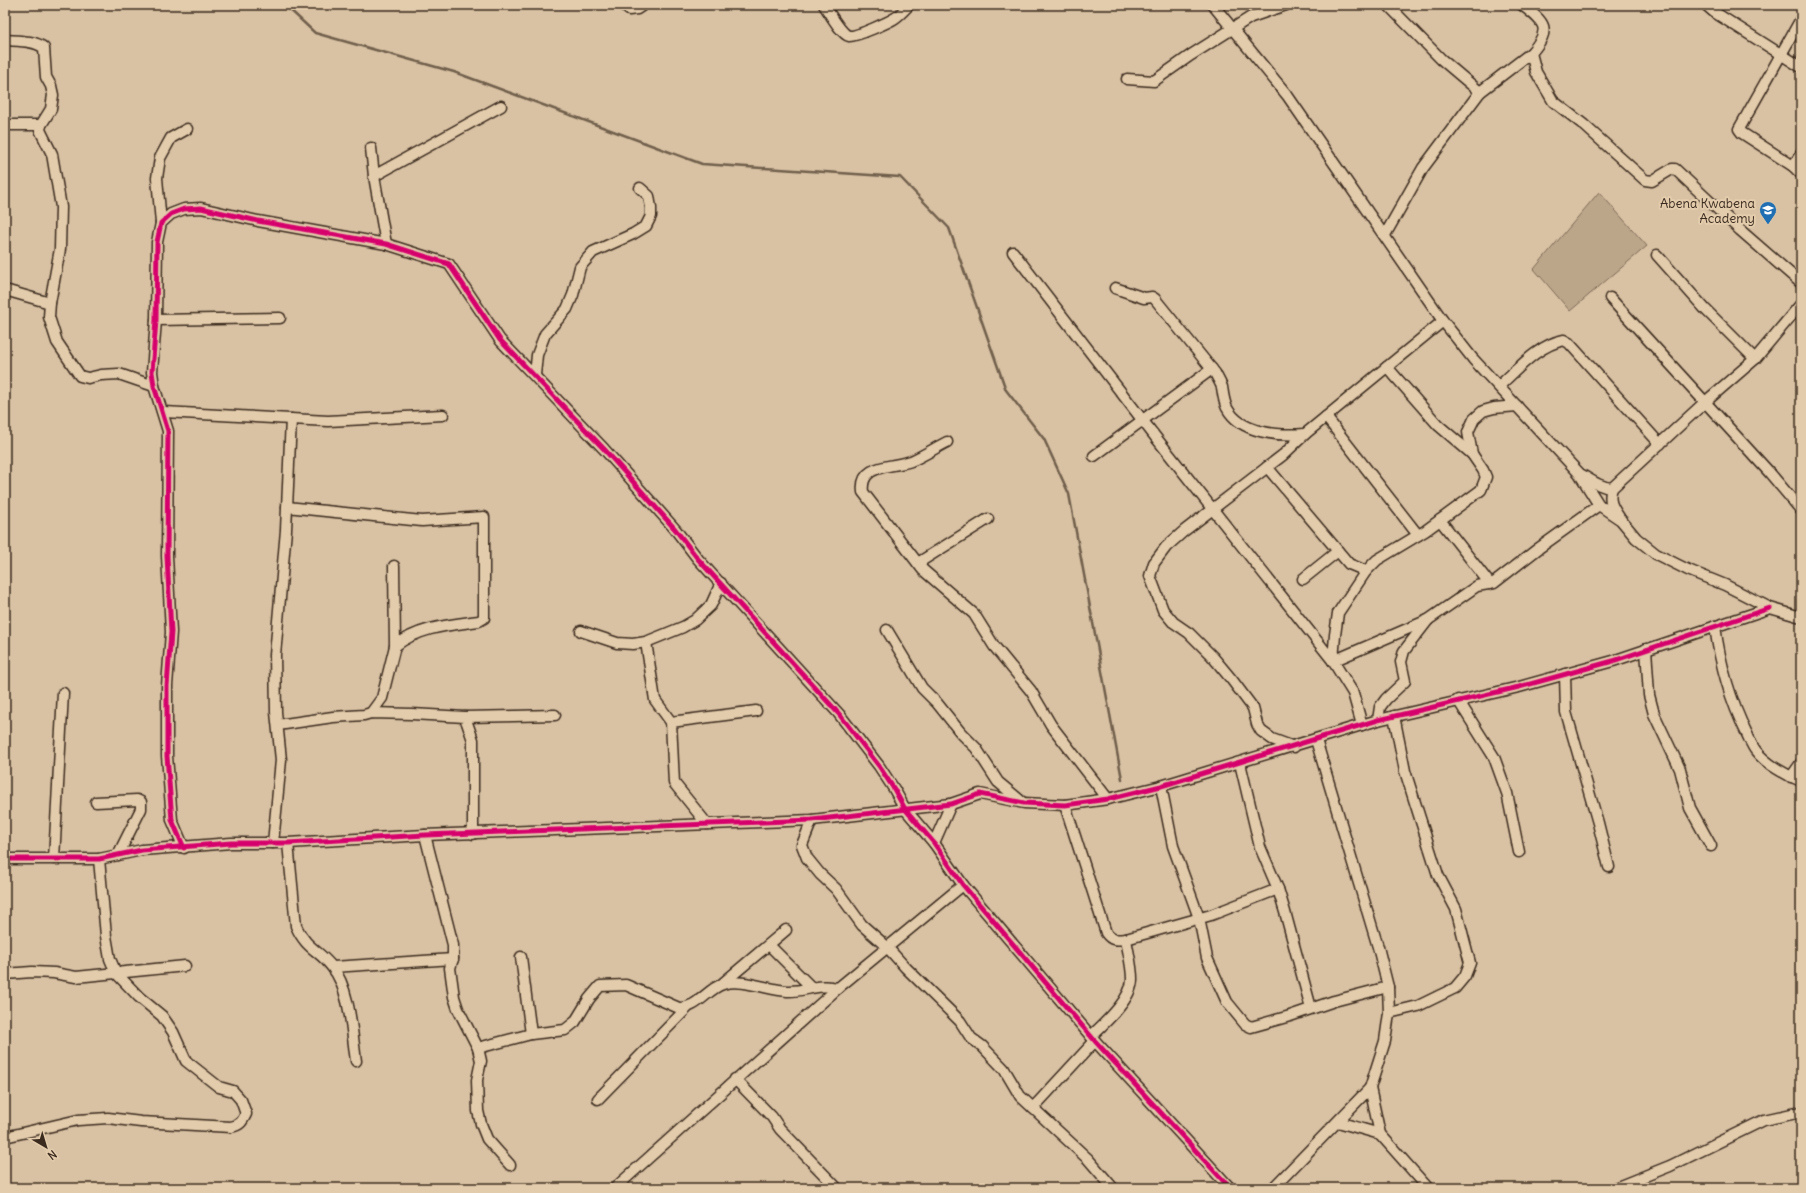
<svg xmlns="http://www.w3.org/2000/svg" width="1806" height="1193" viewBox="0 0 1806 1193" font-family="Delius,sans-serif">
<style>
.pitch{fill:#bca68a;stroke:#7c6854}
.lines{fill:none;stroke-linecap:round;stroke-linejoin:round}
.stream{stroke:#705e4b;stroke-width:2.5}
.minor-casing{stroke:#3b2a1e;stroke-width:13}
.minor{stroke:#e3ccac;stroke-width:10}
.cycleway-casing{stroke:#e3ccac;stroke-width:8}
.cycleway{stroke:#d6006c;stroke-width:5}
.labels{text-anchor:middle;stroke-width:4;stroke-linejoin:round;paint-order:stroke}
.poi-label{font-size:13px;fill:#3b2a1e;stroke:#e3ccac;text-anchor:end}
</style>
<rect width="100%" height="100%" fill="#d9c2a4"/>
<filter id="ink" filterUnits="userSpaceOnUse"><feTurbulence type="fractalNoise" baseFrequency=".025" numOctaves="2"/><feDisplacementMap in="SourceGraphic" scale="8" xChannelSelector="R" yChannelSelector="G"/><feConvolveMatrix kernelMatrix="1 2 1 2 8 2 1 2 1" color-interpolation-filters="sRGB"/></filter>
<g filter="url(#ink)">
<polygon class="pitch" points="1599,192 1647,246 1570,311 1534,269"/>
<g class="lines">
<polyline class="stream" points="285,5 315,33 454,72 702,164 900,177 949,228 1006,390 1044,439 1069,494 1122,779"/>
<defs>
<g id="minor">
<polyline points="623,5 629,10 637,9 643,5"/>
<path d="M824,5C829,12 841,34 849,36C856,37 889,22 895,18C900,15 905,9 909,5"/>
<polyline points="1213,5 1287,95 1443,321 1473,359 1579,473 1599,505 1621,520 1636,538 1656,554 1688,570 1725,585 1770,608 1801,617"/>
<polyline points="1388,5 1441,59 1480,92"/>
<polyline points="1706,5 1714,12 1801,67"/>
<polyline points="1801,19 1739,129 1742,133 1793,166 1801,174"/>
<path d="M5,40C17,41 35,40 44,48L46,77L51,86L53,95L51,109L41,125L40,130L52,154L61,207L60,249L50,303L49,317L57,342L80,376L88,378L101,375L119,374L154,386"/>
<polyline points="1531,53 1536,72 1553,101 1584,125 1645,180 1652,181 1672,169 1675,169 1740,230 1801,283"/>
<polyline points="1127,79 1154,81 1191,55 1251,17 1286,5"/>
<polyline points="5,125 41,125"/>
<polyline points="371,148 374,176 386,244"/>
<polyline points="1793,166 1801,154"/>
<polyline points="374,176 501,106"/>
<polyline points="161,223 157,178 160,158 171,138 187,129"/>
<path d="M1385,235L1423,168L1480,92L1531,53C1553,28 1544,22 1522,5"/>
<polyline points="1013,252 1157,439 1333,661 1428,620"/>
<polyline points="1657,255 1705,309 1755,359"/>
<path d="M1115,288L1144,298L1152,297L1155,299L1215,373C1217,377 1220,382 1222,387C1223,394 1224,402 1227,408C1241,434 1279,436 1305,434"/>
<polyline points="5,290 50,303"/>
<polyline points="1610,298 1769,472 1801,510"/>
<polyline points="156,320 280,318"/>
<polyline points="535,375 537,355 545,334 567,309 573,295 580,267 593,252 633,234 646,226 651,216 651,208 649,196 640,188"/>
<path d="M1499,386C1518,369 1538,345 1564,340L1569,343L1660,444"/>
<polyline points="164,412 328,421 443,415"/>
<polyline points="1326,417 1418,535"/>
<path d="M947,442C935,448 923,456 911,461C893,468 859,463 863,492L923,570L974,614L994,646L1031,691L1051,725L1108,799"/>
<polyline points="1472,454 1468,432 1474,419 1483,411 1494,408 1517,406"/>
<polyline points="1094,456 1212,369"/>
<polyline points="1267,467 1349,564 1366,571"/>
<path d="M1582,475C1592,481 1600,487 1612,488"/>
<path d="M287,507L422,521L484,517V618L479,621C450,625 419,627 395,646"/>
<path d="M1619,517C1612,507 1608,500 1612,488L1704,403L1755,359L1801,304"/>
<polyline points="1440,520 1490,584"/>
<polyline points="918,563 988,519"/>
<polyline points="1303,579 1338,551"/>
<path d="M1715,626C1720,664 1730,700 1747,734C1750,740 1752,746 1756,751C1766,764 1786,775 1801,781"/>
<polyline points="887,630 922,688 937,703 961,733 976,748 998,782 1022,802"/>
<polyline points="581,631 617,643 633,644 646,642 683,627 695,620 711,605 721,583"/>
<polyline points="646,642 655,700 671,722 674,783 707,824"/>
<polyline points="1646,649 1649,695 1654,714 1680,769 1690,808 1711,846"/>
<polyline points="1565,674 1566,712 1598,823 1609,867"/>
<polyline points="1458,700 1494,757 1507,793 1519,852"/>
<polyline points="371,713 382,698 395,646 394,566"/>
<polyline points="465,717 555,715"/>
<polyline points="1378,720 1380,707 1386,699 1405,681 1401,662 1404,651 1428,620 1477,586 1494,583 1539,548 1599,505"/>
<polyline points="671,722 756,711"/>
<polyline points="278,725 333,717 364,715 371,713 412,714 465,717 473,740 473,834"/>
<polyline points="1362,725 1353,693 1333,661 1335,635 1338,613 1366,571 1377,560 1425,531 1481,490 1486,477 1483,470 1472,454 1438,425 1387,367"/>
<polyline points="1294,747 1272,739 1261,731 1257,724 1253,708 1232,680 1212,656 1189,633 1173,622 1163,610 1150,576 1154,563 1166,547 1184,531 1283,455 1305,434 1443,321"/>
<polyline points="1240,763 1260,847 1278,889 1285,912 1311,1008"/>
<polyline points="1791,777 1801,763"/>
<polyline points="1161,786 1173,846 1199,918 1207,958 1227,1002 1245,1024 1251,1027 1290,1016 1334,1001 1388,987"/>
<polyline points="96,802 137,800 141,802 141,809 118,855"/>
<path d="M1065,805L1106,933C1112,941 1116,940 1126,939L1211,915L1278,889"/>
<polyline points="812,820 802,845 807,858 820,874 836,889 862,925 887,947 905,967 960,1021 971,1038 982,1046 1004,1069 1020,1096 1088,1159 1113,1188"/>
<polyline points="425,835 453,945 453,959 450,968 454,997 458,1009 478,1048 481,1061 477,1080 478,1111 481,1124 487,1139 510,1165"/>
<polyline points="273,843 281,760 276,712 275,655 286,530 291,419"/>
<path d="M288,843L296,926C306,949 319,950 332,967C350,988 352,1034 356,1061"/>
<polyline points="934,843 951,804"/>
<polyline points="184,848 172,820 167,756 167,686 171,632 167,556 168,431 154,386 152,372 156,320 157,242 161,223 171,214 184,209 201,208 258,221 386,244 449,264 500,340 604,449 675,529 698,559 839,714 879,766 894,789 905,809 934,843 963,885 1095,1041 1230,1188"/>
<polyline points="5,859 99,859 142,850 231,843 288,843 425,835 812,820 951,804 980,794 1024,803 1065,805 1108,799 1161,786 1378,720 1519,687 1613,661 1770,608"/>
<polyline points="54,859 63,693"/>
<polyline points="769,945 811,987"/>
<polyline points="521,957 531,1034"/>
<polyline points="333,967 453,959"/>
<polyline points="5,974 32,972 54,973 76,977 185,966"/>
<polyline points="723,983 786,930"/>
<polyline points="1389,1013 1418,1006 1455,988 1465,976 1470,963 1456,909 1438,875 1405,771 1394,716"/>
<path d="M1091,1036C1105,1023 1132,999 1132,979C1132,966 1128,952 1126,939"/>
<path d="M478,1048L531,1034L565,1030L575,1022L589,999L600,986L626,985L679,1008C697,1009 707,989 723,984C741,978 768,990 787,991C806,992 817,983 838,988"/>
<polyline points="735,1079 772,1117 780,1129 837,1188"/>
<polyline points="1370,1088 1380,1134 1428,1188"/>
<polyline points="598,1099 687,1008"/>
<polyline points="1033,1108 1095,1041"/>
<polyline points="1338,1122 1380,1134"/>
<path d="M5,1137L78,1120L108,1118L141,1122L231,1127C240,1125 242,1122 246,1114L241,1100L233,1091L219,1087L186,1061L173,1032L162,1016L139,997L116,973L110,959L106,936L99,859"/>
<polyline points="615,1188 838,988 963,885"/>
<polyline points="1273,1188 1370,1088 1385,1041 1389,1013 1388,987 1378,947 1316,740"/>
<polyline points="1615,1188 1670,1166 1764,1120 1801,1112"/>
</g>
</defs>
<use href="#minor" class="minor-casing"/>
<use href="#minor" class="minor"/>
<defs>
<g id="cycleway">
<polyline points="184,848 172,820 167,756 167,686 171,632 167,556 168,431 154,386 152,372 156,320 157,242 161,223 171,214 184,209 201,208 258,221 386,244 449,264 500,340 604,449 675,529 698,559 839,714 879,766 894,789 905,809 934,843 963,885 1095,1041 1230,1188"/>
<polyline points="5,859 99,859 142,850 231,843 288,843 425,835 812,820 951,804 980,794 1024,803 1065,805 1108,799 1161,786 1378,720 1519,687 1613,661 1770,608"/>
</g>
</defs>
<use href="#cycleway" class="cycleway-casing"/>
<use href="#cycleway" class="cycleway"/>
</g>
</g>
<defs>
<symbol id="school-pin" viewBox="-11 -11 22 30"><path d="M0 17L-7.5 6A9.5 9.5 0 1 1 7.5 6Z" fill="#1f6fb2" stroke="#e3ccac"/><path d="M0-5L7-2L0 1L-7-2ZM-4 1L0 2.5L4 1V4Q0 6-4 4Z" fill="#fff"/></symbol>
</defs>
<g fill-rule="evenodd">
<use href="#school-pin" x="1758" y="200" width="20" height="27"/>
</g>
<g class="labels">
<g class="poi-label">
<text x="1755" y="208">Abena Kwabena<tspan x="1755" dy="15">Academy</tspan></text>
</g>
</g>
<rect width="1806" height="1193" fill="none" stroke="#e3ccac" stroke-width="20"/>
<rect x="10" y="10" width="1786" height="1173" fill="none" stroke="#3b2a1e" stroke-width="1.5" filter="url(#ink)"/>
<g transform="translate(46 1147) rotate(142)" stroke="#e3ccac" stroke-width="3" paint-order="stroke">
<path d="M0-3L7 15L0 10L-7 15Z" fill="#3b2a1e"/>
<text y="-6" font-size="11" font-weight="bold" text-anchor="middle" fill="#3b2a1e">N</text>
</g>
</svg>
